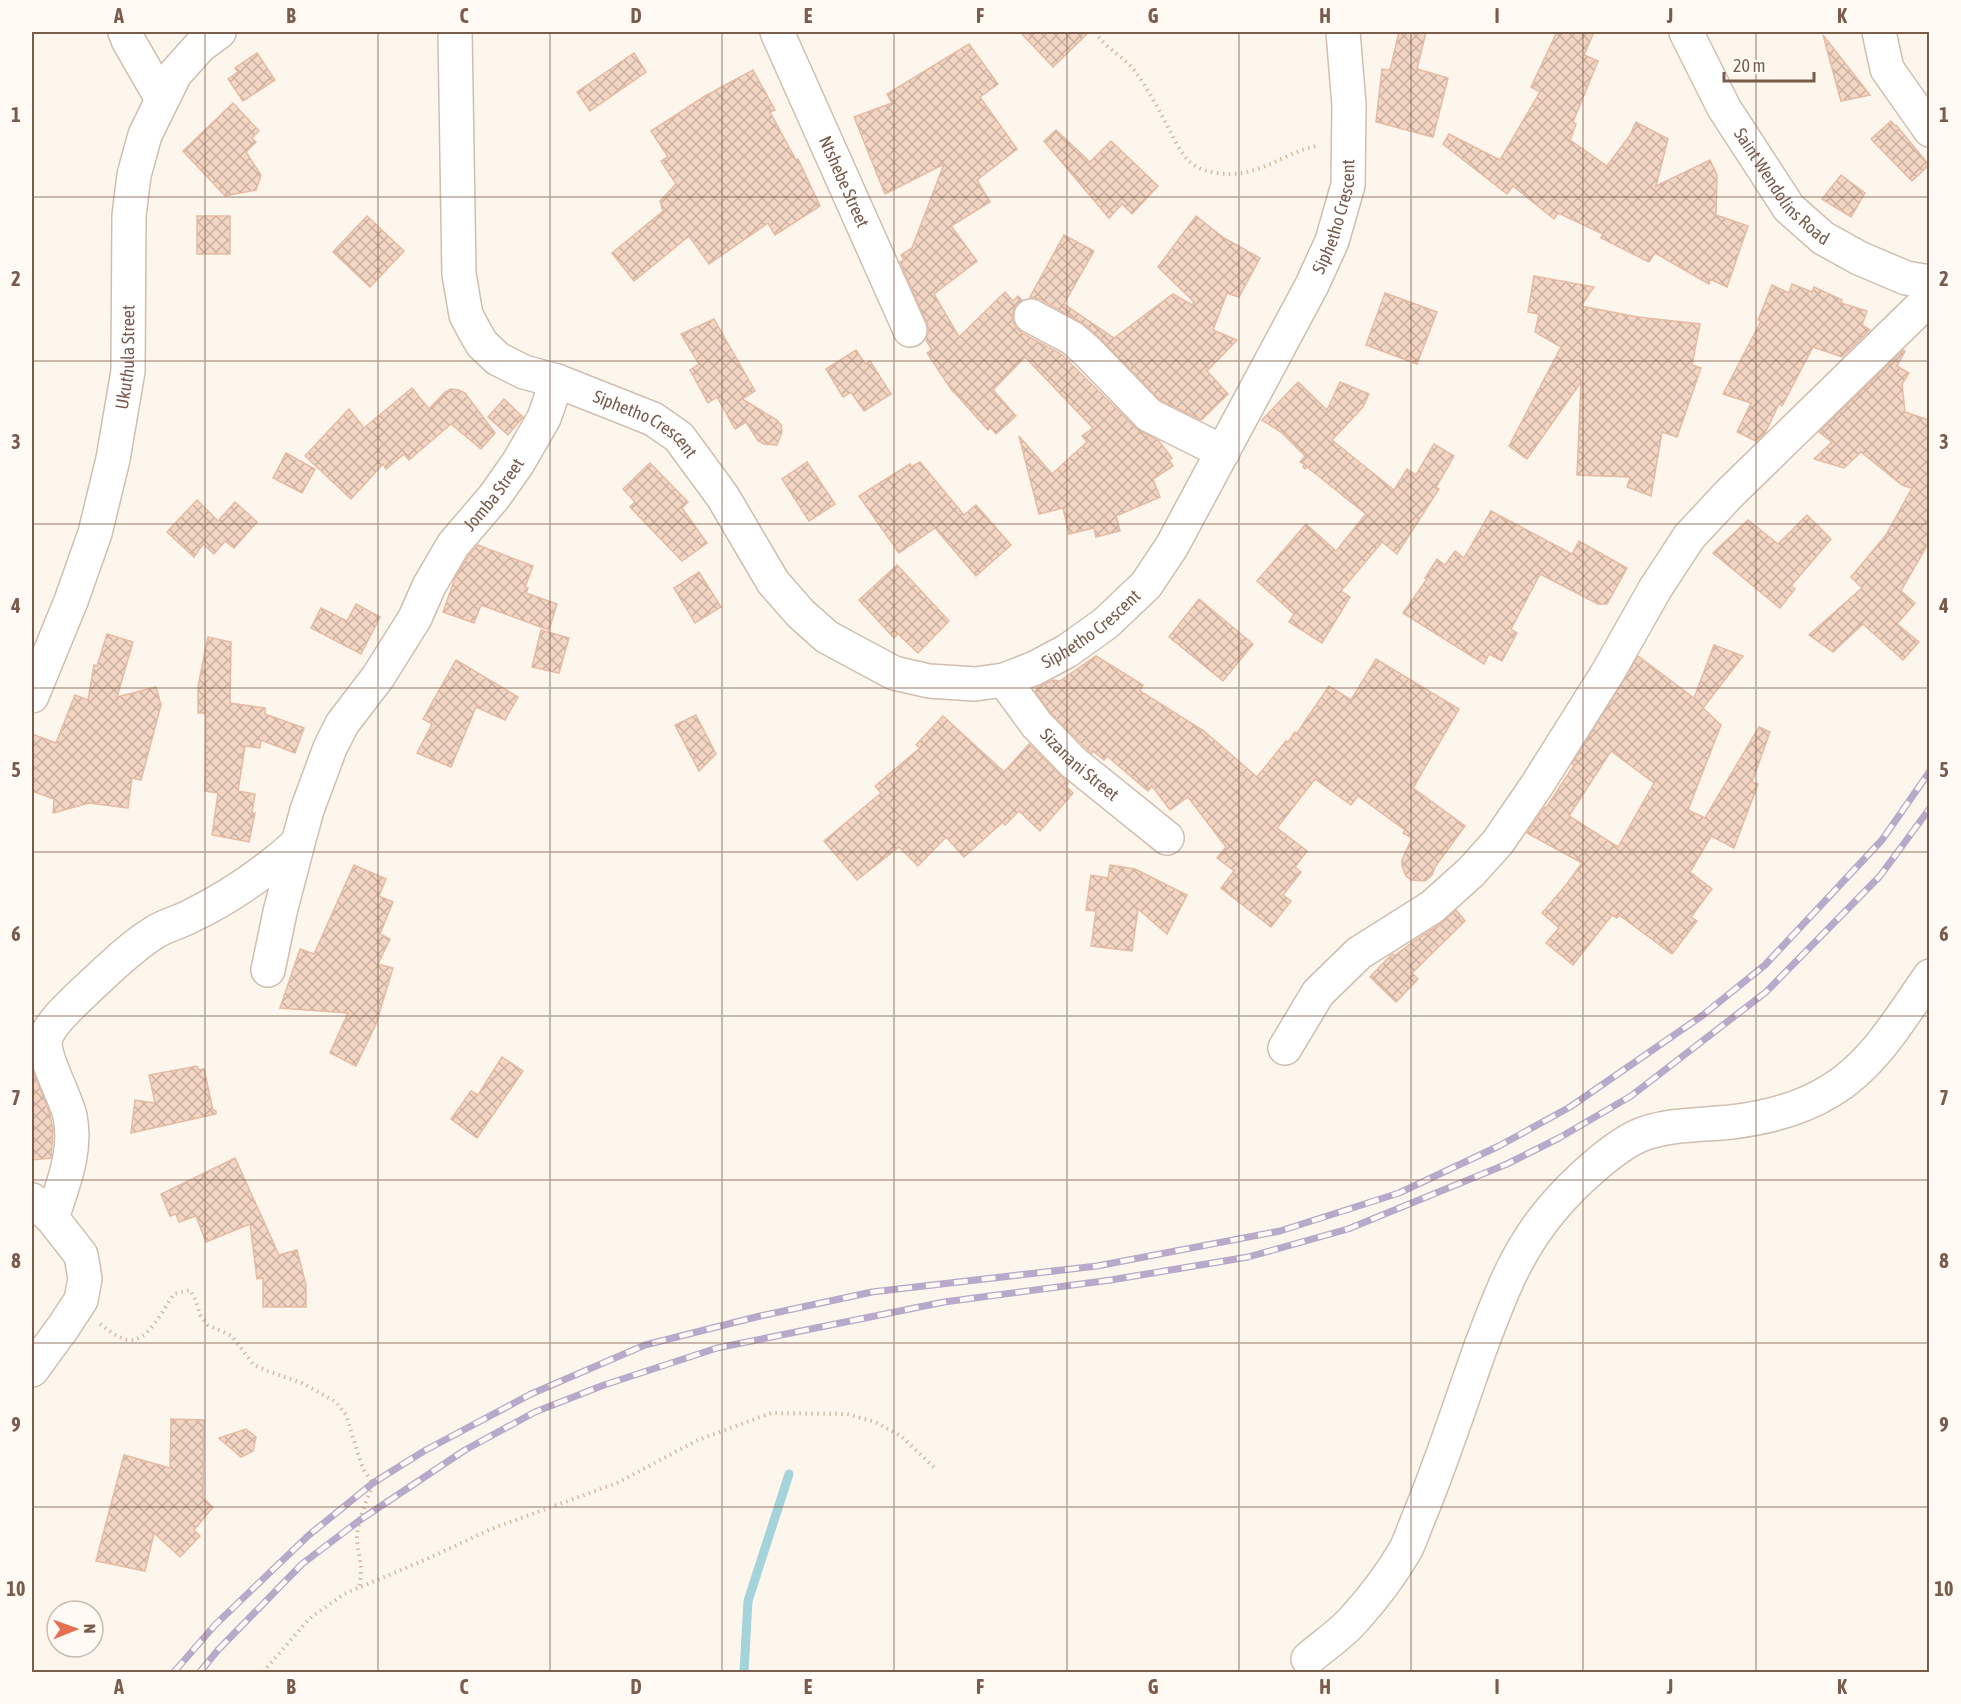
<svg xmlns="http://www.w3.org/2000/svg" width="1961" height="1704" viewBox="0 0 1961 1704" font-family="'Asap Condensed',sans-serif">
<style>
.lines{fill:none;stroke-linecap:round;stroke-linejoin:round}
.stream{stroke:#a5d3da;stroke-width:9}
.building{fill:url(#building-cross-hatch);stroke:#e6bba3;stroke-width:1.5;fill-rule:evenodd}
.minor-casing{stroke:#d1beb0;stroke-width:36}
.path{stroke:#d9b8a5;stroke-width:4;stroke-dasharray:1.5 4.5;stroke-linecap:butt}
.minor{stroke:#fff;stroke-width:33}
.rail-casing{stroke:#b9a8c9;stroke-width:7}
.rail{stroke:#fffaf3;stroke-width:4.5;stroke-dasharray:14;stroke-linecap:butt}
.grid{fill:none;stroke:#7a5c4d;stroke-width:1.5;stroke-opacity:0.55}
.labels{text-anchor:middle;stroke-width:4.5;stroke-linejoin:round;paint-order:stroke}
.street-label{font-size:18px;fill:#7a5c4d;stroke:#fffaf3}
.neatline{fill:none;stroke:#7a5c4d;stroke-width:2}
.grid-label{font-size:20px;text-anchor:middle;font-weight:bold;fill:#7a5c4d}
</style>
<defs>
<pattern id="building-cross-hatch" width="8" height="8" patternUnits="userSpaceOnUse" patternTransform="scale(1.5)"><rect width="8" height="8" fill="#f3d5c3"/><path d="M0 0l8 8M0 8l8-8" fill="none" stroke="#cab0a1"/></pattern>
</defs>
<rect width="100%" height="100%" fill="#fdf6ec"/>
<g class="lines">
<polyline class="stream" points="744,1672 748,1601 789,1474"/>
</g>
<g class="building">
<polygon points="1020,32 1089,32 1053,67"/>
<polygon points="1399,32 1426,32 1417,69 1448,78 1433,137 1376,122 1382,69 1390,70"/>
<polygon points="1557,32 1594,32 1584,55 1598,61 1573,122 1576,124 1570,140 1607,166 1630,135 1636,122 1668,139 1656,186 1710,160 1717,175 1716,215 1748,226 1727,287 1710,279 1709,284 1655,253 1649,262 1601,238 1603,234 1558,213 1554,219 1513,186 1507,194 1443,144 1449,134 1500,160 1540,92 1531,87"/>
<polygon points="1823,35 1870,95 1841,101"/>
<polygon points="969,44 998,84 980,97 1017,149 977,180 990,202 951,226 977,261 934,294 959,337 1005,292 1013,301 1018,296 1022,300 1014,308 1012,317 1015,326 1022,333 1061,354 1136,428 1159,441 1172,458 1169,460 1173,466 1153,479 1160,497 1116,516 1120,531 1096,537 1094,528 1069,534 1063,508 1039,514 1019,436 1052,474 1087,442 1082,436 1093,428 1025,357 993,390 1016,416 996,434 991,428 988,430 954,392 953,392 927,353 932,350 926,340 929,331 927,323 900,262 904,260 901,255 912,248 944,164 885,194 854,117 892,103 887,94"/>
<polygon points="257,53 275,80 243,101 228,79 238,72 235,68"/>
<polygon points="634,53 646,72 590,111 577,92"/>
<polygon points="753,70 775,110 770,112 796,160 798,159 820,206 775,235 768,223 709,264 689,236 634,281 612,253 663,211 660,201 676,184 661,161 668,157 651,131 705,96"/>
<polygon points="233,103 259,131 252,138 256,142 246,152 261,175 256,190 225,196 183,151"/>
<polygon points="1891,121 1895,126 1896,125 1929,165 1912,181 1871,139"/>
<polygon points="1056,130 1090,162 1111,141 1158,186 1132,214 1122,204 1109,218 1044,141"/>
<polygon points="1841,175 1865,193 1851,217 1822,199"/>
<rect x="197" y="216" width="33" height="38"/>
<polygon points="367,216 404,251 370,287 333,252"/>
<polygon points="1196,216 1224,238 1260,258 1239,297 1227,293 1213,330 1237,340 1207,371 1228,394 1201,420 1160,400 1100,338 1084,324 1040,299 1030,297 1064,235 1094,251 1064,304 1114,338 1173,294 1192,305 1194,302 1158,267"/>
<polygon points="1534,276 1594,287 1581,306 1638,317 1700,324 1692,365 1701,368 1677,437 1662,432 1651,496 1627,487 1630,477 1577,475 1581,382 1527,459 1509,446 1561,347 1535,332 1539,314 1528,312"/>
<polygon points="1792,284 1812,292 1814,287 1842,300 1841,303 1867,311 1862,325 1870,330 1842,357 1813,347 1782,406 1779,404 1765,433 1756,441 1737,432 1751,403 1723,394 1761,321 1758,320 1772,285 1789,293"/>
<polygon points="1385,293 1437,312 1417,364 1366,345"/>
<polygon points="714,319 755,391 742,399 777,420 781,425 782,432 777,445 764,444 758,441 746,422 735,429 717,397 708,403 690,370 699,364 681,334"/>
<polygon points="856,350 865,364 870,361 891,394 864,411 851,392 843,397 826,369"/>
<polygon points="1903,350 1905,351 1897,366 1909,373 1902,384 1905,412 1929,420 1929,542 1901,591 1915,603 1897,624 1919,642 1903,660 1863,624 1833,652 1809,635 1862,588 1851,577 1886,535 1912,488 1902,485 1861,452 1844,468 1814,459 1832,442 1819,432"/>
<polygon points="1298,382 1327,410 1340,382 1369,394 1363,407 1332,440 1394,490 1407,469 1416,475 1434,444 1454,456 1436,487 1439,489 1397,554 1382,542 1341,591 1350,597 1322,643 1289,622 1294,614 1257,581 1306,524 1336,551 1366,514 1307,467 1305,469 1303,467 1304,464 1300,462 1305,456 1281,432 1262,420"/>
<polygon points="412,388 429,409 445,392 451,389 459,390 465,393 495,433 481,449 451,424 409,460 404,454 386,469 383,464 351,499 305,456 349,409 364,428"/>
<polygon points="504,399 523,417 508,435 488,417"/>
<polygon points="286,453 315,469 302,493 273,478"/>
<polygon points="807,462 835,504 809,521 782,479"/>
<polygon points="920,462 964,515 976,505 1011,545 976,576 935,528 899,553 859,496 910,464 911,467"/>
<polygon points="650,463 688,502 682,508 707,543 682,561 630,507 635,502 623,489"/>
<polygon points="197,500 218,521 235,502 257,522 234,548 225,541 214,554 203,544 194,557 167,532"/>
<polygon points="1491,511 1572,554 1579,541 1627,568 1607,604 1598,604 1540,574 1511,629 1517,633 1502,661 1489,654 1484,664 1403,613 1427,579 1425,578 1437,559 1445,565 1455,551 1464,558"/>
<polygon points="1807,515 1831,539 1791,586 1795,589 1780,608 1713,553 1748,520 1778,544"/>
<polygon points="478,545 533,566 525,587 528,588 526,593 557,604 549,630 481,605 474,623 443,612 455,578 468,556"/>
<polygon points="897,565 949,621 918,653 898,634 894,638 859,600"/>
<polygon points="699,572 721,607 695,623 674,588"/>
<polygon points="1199,599 1253,644 1223,681 1169,637"/>
<polygon points="356,604 380,617 361,654 311,628 321,608 347,621"/>
<polygon points="541,630 569,638 559,673 532,667"/>
<polygon points="107,634 133,642 117,697 156,687 161,705 141,780 132,778 128,808 89,803 53,813 54,799 32,791 32,734 56,743 75,695 88,700 94,665 97,666"/>
<polygon points="208,637 231,642 230,703 265,708 265,714 304,728 295,753 261,740 260,748 245,746 238,791 255,794 252,813 255,813 249,842 212,835 218,793 205,791 206,713 198,713 198,686"/>
<path d="M1714,645L1743,656L1703,708L1721,725L1688,810L1705,818L1759,727L1770,732L1752,782L1758,784L1734,848L1711,836L1690,872L1712,889L1691,917L1697,921L1672,954L1619,915L1617,918L1612,915L1573,965L1546,943L1559,928L1542,913L1566,885L1582,863L1527,833L1545,807L1546,808L1574,765L1572,764L1638,656L1694,698ZM1611,751L1654,783L1618,847L1569,816Z"/>
<polygon points="1096,656 1143,685 1140,691 1204,731 1257,777 1286,741 1288,742 1295,732 1297,733 1329,686 1351,700 1376,659 1459,709 1413,788 1465,826 1435,867 1432,875 1425,881 1411,880 1406,876 1402,866 1402,860 1412,838 1403,833 1405,830 1358,796 1351,805 1315,779 1277,828 1307,851 1295,867 1301,872 1283,895 1291,901 1271,927 1221,888 1234,871 1217,858 1226,847 1188,797 1170,810 1152,786 1148,791 1107,756 1104,760 1093,751 1092,753 1087,749 1051,713 1035,691 1038,687 1053,680 1060,681"/>
<polygon points="456,660 518,697 505,720 476,707 451,767 417,753 432,724 423,719"/>
<polygon points="696,715 716,754 699,771 675,725"/>
<polygon points="943,716 1004,772 1029,744 1068,783 1066,786 1073,793 1040,831 1019,811 1005,825 1003,822 964,857 946,837 918,866 899,847 857,880 824,841 881,793 875,786 920,748 916,745"/>
<polygon points="354,865 386,879 379,896 393,902 380,934 390,939 378,964 393,968 376,1024 356,1066 330,1053 348,1013 280,1008 300,949 314,954"/>
<polygon points="1110,865 1135,869 1187,895 1167,934 1138,909 1132,951 1091,946 1096,911 1086,910 1091,875 1108,878"/>
<polygon points="1456,910 1465,921 1412,973 1418,979 1396,1002 1370,977 1390,956 1393,954 1394,956 1414,941 1442,923"/>
<polygon points="502,1057 523,1071 477,1138 451,1119 471,1091 478,1095"/>
<polygon points="197,1066 199,1070 204,1069 213,1110 216,1111 216,1114 131,1133 135,1100 155,1103 149,1075"/>
<polygon points="32,1068 50,1114 53,1131 51,1158 32,1160"/>
<polygon points="235,1158 279,1255 297,1250 306,1285 306,1307 263,1307 263,1278 257,1279 250,1224 206,1242 196,1216 179,1222 176,1214 170,1216 161,1194"/>
<polygon points="171,1419 204,1420 203,1498 213,1507 194,1530 200,1536 180,1557 154,1533 145,1571 96,1561 124,1455 170,1468"/>
<polygon points="246,1429 256,1437 253,1451 241,1457 219,1438"/>
</g>
<g class="lines">
<defs>
<g id="minor">
<polyline points="125,32 128,40 162,99"/>
<path id="s1" d="M455,32L459,274L466,315L475,332L482,344L498,359L524,372L557,381L653,419L679,437L723,497L773,582L801,614L827,637L894,673L929,681L975,684L1004,680L1035,668L1067,651L1106,623L1146,585L1172,546L1312,285L1332,241L1348,185L1349,105L1343,32"/>
<path id="s2" d="M777,32L910,330"/>
<path id="s3" d="M1686,32L1724,108L1789,208L1823,238L1859,258L1906,278L1930,282"/>
<polyline points="1879,32 1887,69 1930,130"/>
<polyline points="1031,316 1072,338 1087,351 1149,415 1223,452"/>
<path id="s4" d="M1004,680L1037,725L1074,763L1167,838"/>
<path id="s5" d="M32,696L71,601L95,533L113,459L128,371L129,216L134,175L145,135L175,74L200,46L219,32"/>
<path id="s6" d="M268,970L280,912L298,843L307,810L330,748L342,724L378,677L415,618L429,586L453,545L494,497L518,463L544,418L557,381"/>
<polyline points="1285,1048 1318,993 1359,953 1432,907 1471,872 1498,842 1537,785 1608,672 1655,589 1689,537 1729,494 1930,298"/>
<polyline points="32,1200 52,1218 81,1255 85,1279 81,1300 64,1326 32,1370"/>
<path d="M52,1218C63,1184 77,1152 70,1116C66,1097 41,1055 46,1038C50,1023 72,1004 83,993C106,972 126,951 152,934C163,926 177,923 189,917C228,898 266,872 298,843"/>
<path d="M1308,1659C1324,1645 1343,1633 1356,1617C1375,1596 1392,1573 1406,1549C1412,1536 1417,1521 1423,1507C1444,1455 1461,1402 1480,1349C1499,1298 1516,1251 1552,1209C1571,1186 1615,1144 1643,1134C1671,1124 1702,1125 1731,1122C1765,1118 1801,1109 1830,1091C1874,1065 1901,1017 1930,976"/>
</g>
</defs>
<use href="#minor" class="minor-casing"/>
<g class="path">
<path d="M1095,32C1105,48 1123,56 1134,70C1148,88 1158,109 1169,129C1174,139 1180,152 1188,160C1198,171 1216,174 1230,174C1262,174 1287,152 1316,146"/>
<path d="M100,1324C108,1330 119,1339 129,1340C148,1342 164,1308 174,1294L190,1290L196,1301L200,1315L208,1325L232,1336L253,1364L267,1371L302,1383L336,1402L346,1415L363,1469L373,1483C367,1501 357,1521 357,1539C358,1558 364,1566 359,1587"/>
<polyline points="263,1672 309,1619 344,1594 427,1559 491,1529 617,1483 698,1440 771,1413 847,1414 875,1422 901,1436 937,1470"/>
</g>
<use href="#minor" class="minor"/>
<defs>
<g id="rail">
<polyline points="174,1672 215,1625 309,1535 373,1483 424,1451 531,1394 645,1345 760,1316 872,1292 1097,1266 1280,1231 1399,1193 1499,1146 1570,1107 1703,1015 1765,965 1882,840 1930,771"/>
<polyline points="200,1672 218,1650 302,1564 360,1520 465,1450 535,1412 604,1385 717,1348 944,1302 1111,1280 1248,1257 1348,1229 1507,1164 1559,1138 1631,1096 1766,992 1880,876 1930,808"/>
</g>
</defs>
<use href="#rail" class="rail-casing"/>
<use href="#rail" class="rail"/>
</g>
<path class="grid" d="M205,32V1672M378,32V1672M550,32V1672M722,32V1672M894,32V1672M1067,32V1672M1239,32V1672M1411,32V1672M1583,32V1672M1756,32V1672M32,197H1930M32,361H1930M32,524H1930M32,688H1930M32,852H1930M32,1016H1930M32,1180H1930M32,1343H1930M32,1507H1930"/>
<g class="labels">
<g class="street-label">
<text dy="6" stroke="none"><textPath href="#s2" startOffset="164">Ntshebe Street</textPath></text>
<text dy="6" stroke="none"><textPath href="#s3" startOffset="183">Saint Wendolins Road</textPath></text>
<text dy="6" stroke="none"><textPath href="#s1" startOffset="1563">Siphetho Crescent</textPath></text>
<text dy="6" stroke="none"><textPath href="#s5" startOffset="354">Ukuthula Street</textPath></text>
<text dy="6" stroke="none"><textPath href="#s1" startOffset="501">Siphetho Crescent</textPath></text>
<text dy="6" stroke="none"><textPath href="#s6" startOffset="534">Jomba Street</textPath></text>
<text dy="6" stroke="none"><textPath href="#s1" startOffset="1076">Siphetho Crescent</textPath></text>
<text dy="6" stroke="none"><textPath href="#s4" startOffset="114">Sizanani Street</textPath></text>
</g>
</g>
<rect width="1961" height="1704" fill="none" stroke="#fffaf3" stroke-width="66"/>
<g transform="translate(75 1629) rotate(89)"><circle r="28" fill="#fffaf3" stroke="#cabbb1" stroke-width="1.5"/>
<path d="M0-4.5L10 22L0 15L-10 22Z" fill="#e76f51"/>
<text y="-9" font-size="16" font-weight="bold" text-anchor="middle" fill="#7a5c4d">N</text>
</g>
<path d="M1724 72v9h90v-9" fill="none" stroke="#7a5c4d" stroke-width="3"/>
<text x="1733" y="72" font-size="18" fill="#7a5c4d" stroke="#fffaf3" stroke-width="4.5" paint-order="stroke">20 m</text>
<rect x="33" y="33" width="1895" height="1638" class="neatline"/>
<g class="grid-label">
<text x="119" y="23">A</text>
<text x="291" y="23">B</text>
<text x="464" y="23">C</text>
<text x="636" y="23">D</text>
<text x="808" y="23">E</text>
<text x="980" y="23">F</text>
<text x="1153" y="23">G</text>
<text x="1325" y="23">H</text>
<text x="1497" y="23">I</text>
<text x="1670" y="23">J</text>
<text x="1842" y="23">K</text>
<text x="16" y="122">1</text>
<text x="1944" y="122">1</text>
<text x="16" y="286">2</text>
<text x="1944" y="286">2</text>
<text x="16" y="449">3</text>
<text x="1944" y="449">3</text>
<text x="16" y="613">4</text>
<text x="1944" y="613">4</text>
<text x="16" y="777">5</text>
<text x="1944" y="777">5</text>
<text x="16" y="941">6</text>
<text x="1944" y="941">6</text>
<text x="16" y="1105">7</text>
<text x="1944" y="1105">7</text>
<text x="16" y="1268">8</text>
<text x="1944" y="1268">8</text>
<text x="16" y="1432">9</text>
<text x="1944" y="1432">9</text>
<text x="16" y="1596">10</text>
<text x="1944" y="1596">10</text>
<text x="119" y="1694">A</text>
<text x="291" y="1694">B</text>
<text x="464" y="1694">C</text>
<text x="636" y="1694">D</text>
<text x="808" y="1694">E</text>
<text x="980" y="1694">F</text>
<text x="1153" y="1694">G</text>
<text x="1325" y="1694">H</text>
<text x="1497" y="1694">I</text>
<text x="1670" y="1694">J</text>
<text x="1842" y="1694">K</text>
</g>
</svg>
